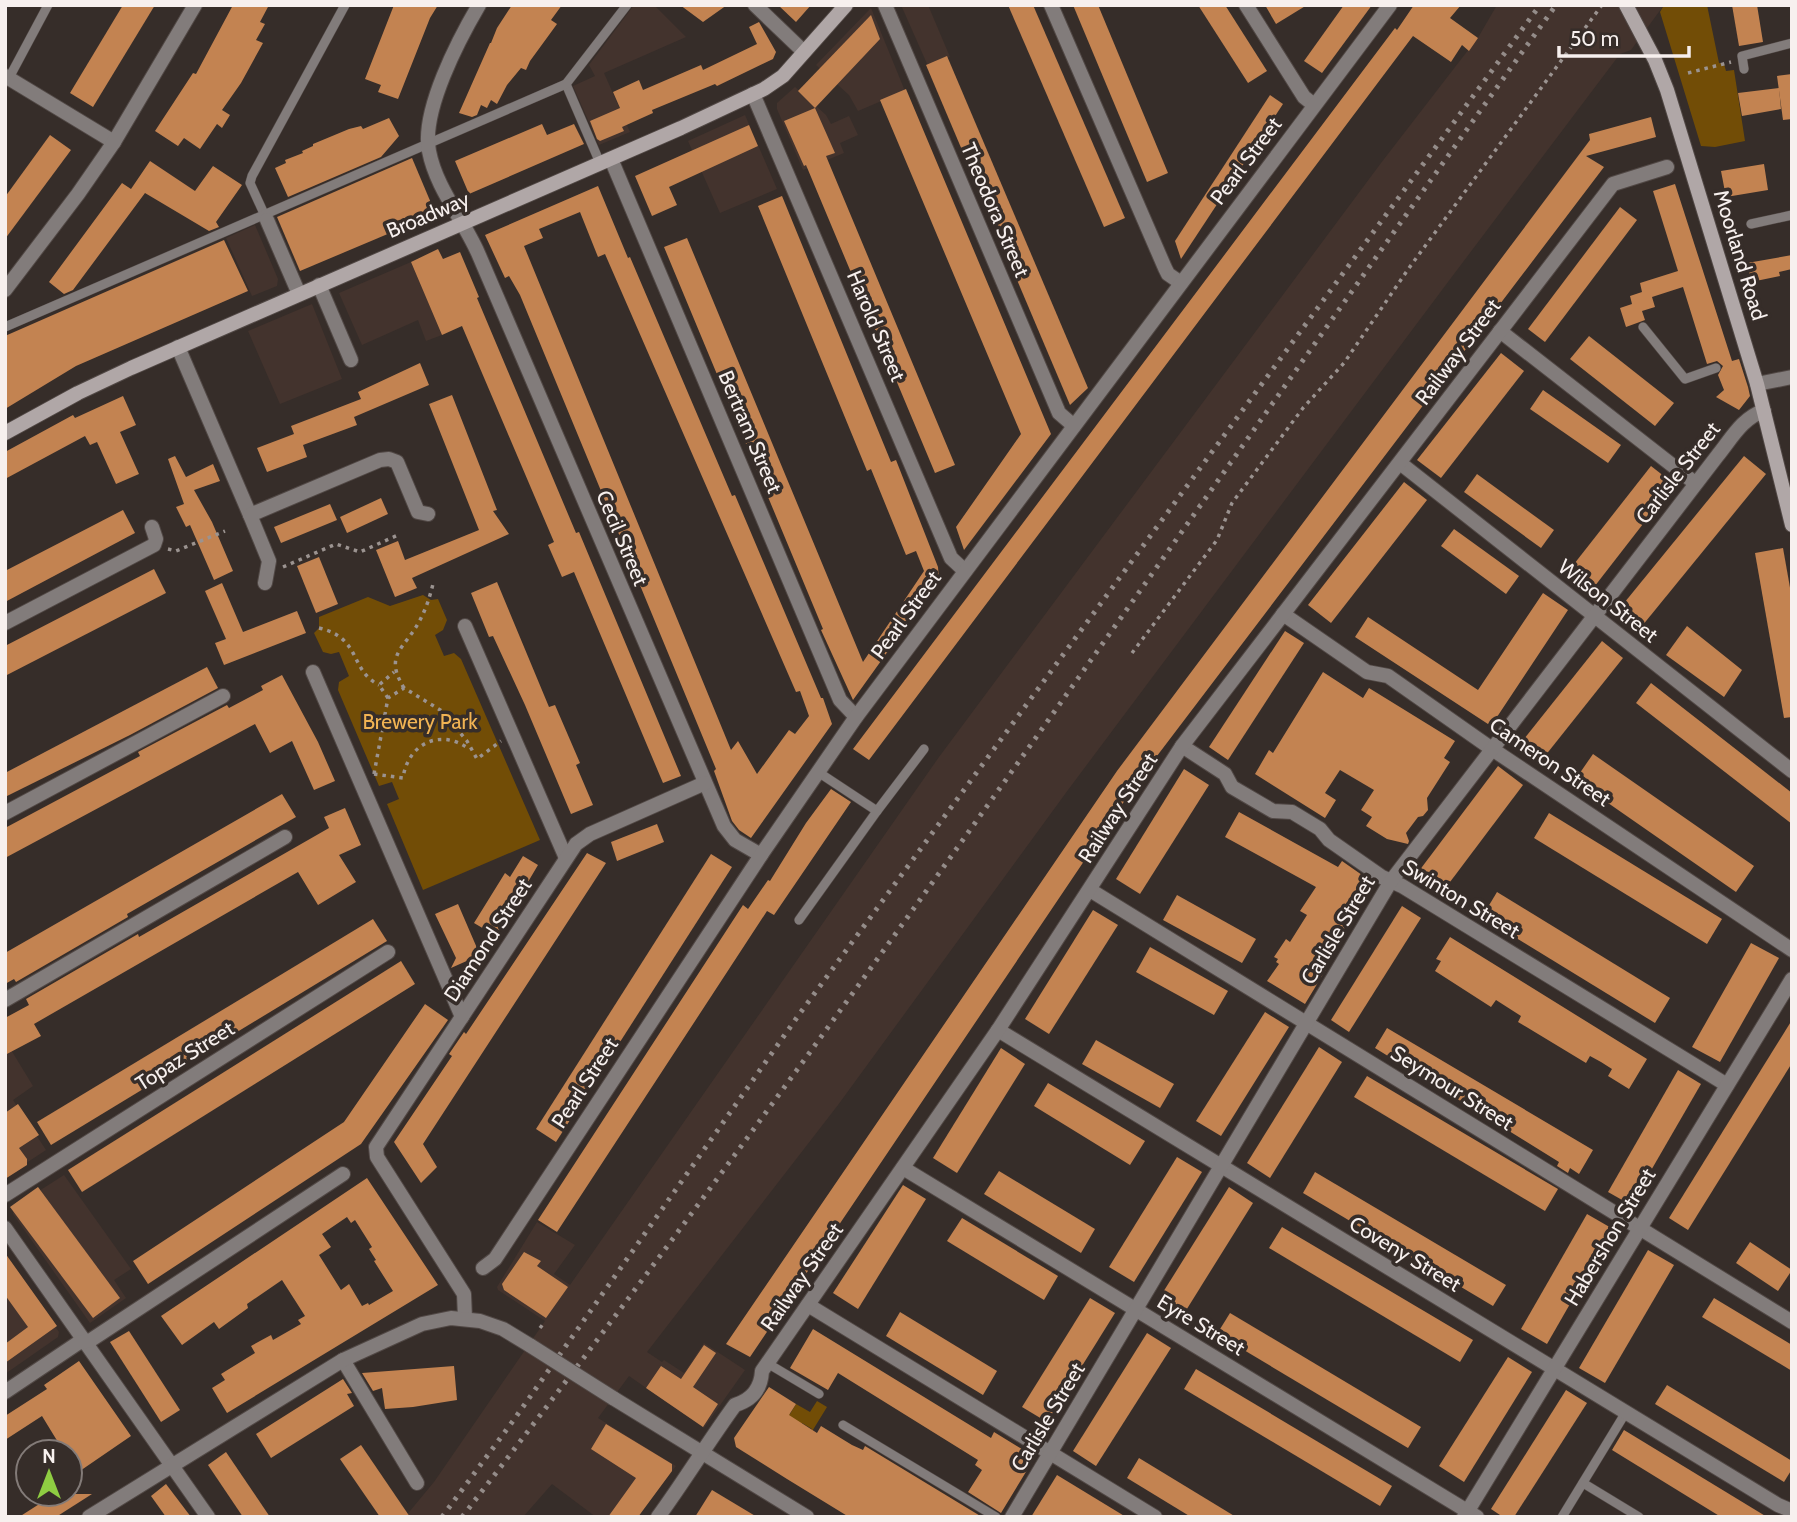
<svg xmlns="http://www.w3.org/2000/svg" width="1797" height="1522" viewBox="0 0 1797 1522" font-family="Cabin,sans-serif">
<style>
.built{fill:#43332d}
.green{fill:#724d06}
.building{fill:#c38351;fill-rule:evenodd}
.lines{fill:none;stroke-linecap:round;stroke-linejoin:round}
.lane-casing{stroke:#514845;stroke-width:10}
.street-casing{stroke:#514845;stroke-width:16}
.secondary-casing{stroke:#514845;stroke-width:16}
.path{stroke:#9b9390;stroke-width:3.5;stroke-dasharray:3.5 5;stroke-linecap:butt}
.lane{stroke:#827c7b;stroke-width:9}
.street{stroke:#827c7b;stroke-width:14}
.secondary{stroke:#b0a7a7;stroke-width:14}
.rail{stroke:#948c89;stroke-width:5;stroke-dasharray:3.5 7;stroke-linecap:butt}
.street-bridge-casing{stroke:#514845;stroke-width:16;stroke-linecap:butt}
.street-bridge{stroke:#827c7b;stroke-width:14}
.labels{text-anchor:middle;stroke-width:7;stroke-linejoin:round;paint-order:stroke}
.street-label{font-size:21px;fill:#f7f0ee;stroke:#362d29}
.park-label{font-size:21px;fill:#f1b353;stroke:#362d29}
</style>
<rect width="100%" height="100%" fill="#362d29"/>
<g class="built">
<polygon points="634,5 654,5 686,37 604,73 630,132 599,145 573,86 595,76 589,65"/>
<polygon points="901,5 928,5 950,57 928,66"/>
<polygon points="1497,5 1664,5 1631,50 1620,54 1451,278 1068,790 838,1105 647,1352 662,1362 664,1360 684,1373 704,1343 745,1370 704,1428 629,1376 598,1418 676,1466 637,1517 596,1517 552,1484 523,1517 405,1517 434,1482 545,1321 498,1290 497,1287 537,1222 575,1245 554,1274 570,1285 939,757 1381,163 1479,36"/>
<polygon points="871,8 905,91 858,111 849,95 816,65"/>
<polygon points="795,87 826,115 831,124 849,116 858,135 840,143 844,153 803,170 777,109 777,103"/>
<polygon points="745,115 777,189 720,213 688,141"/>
<polygon points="255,225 278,279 277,286 252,296 226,238"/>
<polygon points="411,262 442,335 426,341 418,320 362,345 339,293"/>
<polygon points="312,304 342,379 280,404 248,331"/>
<polygon points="5,1040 33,1086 13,1100 46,1150 5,1177"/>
<polygon points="64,1175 131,1269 114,1280 126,1298 90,1323 13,1214 14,1207"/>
<polygon points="5,1255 59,1332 58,1337 5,1374"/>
</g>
<g class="green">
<polygon points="1664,5 1707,5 1719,63 1724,64 1726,71 1734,70 1745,141 1715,147 1701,146 1660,12"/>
<polygon points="423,595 431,600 438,599 447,620 443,630 435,635 444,656 454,653 461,659 540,840 423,890 387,804 399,799 392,782 379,786 338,690 339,682 349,676 339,652 331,654 323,652 314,633 319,628 319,617 368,597 390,606"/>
<polygon points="817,1401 827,1407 784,1477 812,1429 802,1423 799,1427 784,1410 790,1414 796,1404 810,1412"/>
</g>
<g class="building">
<polygon points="123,5 155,5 93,107 70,93"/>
<polygon points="233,5 269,5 260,22 265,24 256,40 263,43 241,83 222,110 230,115 222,128 217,124 200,149 184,138 178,146 155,131 193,73 196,74"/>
<polygon points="394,5 438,5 430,18 398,99 378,92 381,85 365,79"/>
<polygon points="512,5 562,5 551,20 557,24 549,35 530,61 526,70 521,68 507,85 497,104 491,100 487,108 481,105 477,115 472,117 459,113 490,43 491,43 497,28"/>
<polygon points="680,5 727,5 703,22"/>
<polygon points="778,5 811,5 796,22"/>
<polygon points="1008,5 1033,5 1125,218 1104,227"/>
<polygon points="1073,5 1098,5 1168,173 1147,182"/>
<polygon points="1198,5 1225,5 1267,71 1248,83"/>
<polygon points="1265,5 1307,5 1276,24"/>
<polygon points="1344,5 1372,5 1322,73 1304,61"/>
<polygon points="1414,5 1461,5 1450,18 1478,38 1469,51 1462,45 1451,62 1413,36 869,760 853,749 1395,28 1397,30"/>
<polygon points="1732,5 1757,5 1763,42 1739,46"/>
<polygon points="871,15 880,39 815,108 798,91"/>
<polygon points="759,22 776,52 773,59 717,86 715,84 652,110 653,113 622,127 624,131 600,141 597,139 590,121 620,108 613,92 639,80 643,90 701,65 703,70 757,44 749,27"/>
<polygon points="947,56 1088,388 1070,405 926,65"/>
<polygon points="1792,74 1792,119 1783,120 1777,76"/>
<polygon points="1779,88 1781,109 1742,116 1738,93"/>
<polygon points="906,89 1051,434 964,550 956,527 1021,434 880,100"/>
<polygon points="1270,95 1283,104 1181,259 1175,241"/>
<polygon points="815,108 835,153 826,156 955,465 935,473 806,165 804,166 784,121"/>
<polygon points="1651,117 1656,137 1586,156 1604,167 1138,781 750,1357 726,1344 1117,771 1590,140 1589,134"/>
<polygon points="389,118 399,136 381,157 288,197 275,168 286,163 285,160 303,153 302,151 313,146 313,144 349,129 361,126 363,129"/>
<polygon points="542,124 547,135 574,124 584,144 469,194 455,161"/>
<polygon points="749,125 758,146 669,187 677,205 652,216 635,176"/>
<polygon points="50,135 71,150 5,239 5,197"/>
<polygon points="412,158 431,203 428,217 300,271 277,217"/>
<polygon points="150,161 195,191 213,166 242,185 216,222 219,227 209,231 145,193 73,290 64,294 49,282 122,183 131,189"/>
<polygon points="1764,164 1768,190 1726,197 1721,171"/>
<polygon points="1675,184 1732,361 1739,359 1748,387 1750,396 1739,410 1716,397 1724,390 1718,375 1723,366 1717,361 1707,364 1683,287 1652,297 1655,307 1642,311 1645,320 1637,323 1626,327 1620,308 1632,304 1630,296 1642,292 1640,283 1678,271 1653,191"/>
<path d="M598,186L628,258L630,257L732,496L735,495L821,698H823L832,724L751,838L739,830L732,821L714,771L716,769L520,295L509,276L505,278L485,235ZM580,212L598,257L605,254L796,692L800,691L809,716L795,734L789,730L757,774L738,741L731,750L524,246L543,238L539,229Z"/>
<polygon points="782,196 891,462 896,460 938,567 939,580 853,700 821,630 823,629 664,247 687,238 863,662 924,571 916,551 906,555 871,469 867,471 758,206"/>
<polygon points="1620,207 1637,220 1545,342 1528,329"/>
<polygon points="224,240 248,291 76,366 5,409 5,336"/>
<polygon points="438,249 443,259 460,252 479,297 477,298 576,533 579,532 681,776 663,783 574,572 562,577 548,545 554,542 462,326 442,335 411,262"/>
<polygon points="1792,255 1792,269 1779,272 1780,276 1751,282 1747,263"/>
<polygon points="1589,336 1674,403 1655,426 1570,359"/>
<polygon points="1501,353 1524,371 1441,478 1417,460"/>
<polygon points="420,363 429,385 354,417 357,425 303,445 307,457 267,472 257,448 294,434 291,426 361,399 358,392"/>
<polygon points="1543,390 1621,445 1608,463 1530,409"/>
<polygon points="452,395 497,510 493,511 509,534 412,578 417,588 395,597 376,550 398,541 405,560 479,530 429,404"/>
<polygon points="123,396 136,425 120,432 139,474 116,484 97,442 90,445 85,436 5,479 5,452 73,415 75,418"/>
<polygon points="175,456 186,477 213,464 220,481 194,490 212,522 233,571 214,580 190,525 186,527 176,507 184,504 168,459"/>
<polygon points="1744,456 1766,474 1642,626 1620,608"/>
<polygon points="1651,466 1674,484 1591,591 1567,573"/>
<polygon points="1477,474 1554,530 1541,548 1464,492"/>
<polygon points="1404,482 1427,500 1331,623 1308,605"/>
<polygon points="381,498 388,514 347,533 340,517"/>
<polygon points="330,504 337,520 281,543 274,527"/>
<polygon points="123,510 135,533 5,602 5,571"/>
<polygon points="1454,529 1519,576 1506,594 1441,546"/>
<polygon points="1783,548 1792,599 1792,717 1784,718 1755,553"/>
<polygon points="319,557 338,604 316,613 297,566"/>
<polygon points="154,569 166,593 5,676 5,646"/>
<polygon points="497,582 549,707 555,705 580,763 576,765 593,805 571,814 525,705 493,636 489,637 471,593"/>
<polygon points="222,583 243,632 297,611 306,633 224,665 215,643 226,639 205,591"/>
<polygon points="1543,593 1568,610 1491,726 1355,637 1368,617 1478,690"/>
<polygon points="1687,626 1742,670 1724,697 1666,655"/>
<polygon points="1285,631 1304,643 1228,760 1209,747"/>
<polygon points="1602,641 1623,658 1541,761 1520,744"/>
<polygon points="207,667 218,688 130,735 5,797 5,773"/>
<polygon points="1323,672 1363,698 1369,688 1455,741 1444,758 1450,762 1427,798 1428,810 1423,816 1418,817 1406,833 1409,841 1408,844 1387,839 1366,826 1372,817 1361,810 1374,790 1340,770 1325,793 1336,800 1325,818 1255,774 1269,750 1273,753"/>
<polygon points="282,675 318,742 335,781 314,790 292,741 270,753 255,724 5,858 5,828 140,756 138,752 227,705 229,708 263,690 261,686"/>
<polygon points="1651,683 1792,793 1792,824 1636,703"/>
<polygon points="1593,754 1754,866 1736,892 1575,780"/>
<polygon points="1498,766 1523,785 1444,890 1419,871"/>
<polygon points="1184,769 1209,785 1140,894 1116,879"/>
<polygon points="831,789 851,802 774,915 767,911 557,1232 538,1220 743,905 748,909 768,880 770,881 806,823"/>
<polygon points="282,794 296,817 127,914 128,917 16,982 14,979 5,984 5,953"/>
<polygon points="345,808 361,845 339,855 356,882 318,905 298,872 34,1024 41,1036 5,1055 5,1018 29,1005 26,999 138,934 139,937 329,828 324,817"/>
<polygon points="1239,812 1338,867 1342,861 1372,882 1324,963 1328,966 1305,1004 1267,981 1279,964 1276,962 1278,959 1274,957 1286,939 1290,942 1307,915 1300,911 1316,887 1225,837"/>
<polygon points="1549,813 1722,919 1707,944 1534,838"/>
<polygon points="657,824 664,842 617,861 611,842"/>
<polygon points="587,853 606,863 423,1144 437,1167 421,1183 394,1142 452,1056 449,1054 464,1032 466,1034"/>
<polygon points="711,854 732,867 556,1142 536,1129"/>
<polygon points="523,856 538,865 496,936 474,923 505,873 510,877"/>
<polygon points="1497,892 1670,998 1655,1023 1482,917"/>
<polygon points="1177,895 1256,939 1242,963 1163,920"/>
<polygon points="458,904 480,955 451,968 456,958 435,914"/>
<polygon points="1402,906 1421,918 1349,1032 1331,1020"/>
<polygon points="1093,910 1118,925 1049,1034 1025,1019"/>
<polygon points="373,919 387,941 51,1145 37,1122"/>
<polygon points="1450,937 1647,1059 1629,1089 1608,1076 1612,1069 1601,1062 1590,1056 1586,1063 1518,1022 1521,1016 1496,1000 1491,1007 1435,971 1441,961 1436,959"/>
<polygon points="1751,943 1779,958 1720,1062 1692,1047"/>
<polygon points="1150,947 1228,991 1214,1015 1136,972"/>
<polygon points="401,961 415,984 82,1192 68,1170"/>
<polygon points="425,1004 448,1020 361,1144 148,1284 133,1261 344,1122"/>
<polygon points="1265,1012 1289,1027 1221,1136 1196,1121"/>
<polygon points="1792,1020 1792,1063 1688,1230 1669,1218"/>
<polygon points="1387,1028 1593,1150 1579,1174 1570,1168 1568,1173 1557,1166 1559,1162 1375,1048"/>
<polygon points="1096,1040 1174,1084 1160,1108 1082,1064"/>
<polygon points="1319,1047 1342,1062 1270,1178 1247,1163"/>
<polygon points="1001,1048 1025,1064 957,1173 933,1158"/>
<polygon points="1678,1070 1701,1084 1631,1205 1608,1192"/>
<polygon points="1367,1076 1558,1189 1545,1211 1354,1097"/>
<polygon points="1048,1083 1145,1141 1130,1165 1034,1106"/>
<polygon points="18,1104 39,1135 19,1148 27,1159 27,1165 5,1179 5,1113"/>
<polygon points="1177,1157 1202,1172 1134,1282 1109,1267"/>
<polygon points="999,1171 1095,1229 1081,1253 984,1194"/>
<polygon points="1315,1172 1506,1285 1493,1306 1303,1193"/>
<path d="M367,1178L438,1285L227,1413L212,1388L225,1380L221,1374L255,1353L251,1346L271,1335L273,1340L301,1324L298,1320L305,1316L282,1280L247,1304L248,1308L219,1329L214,1322L182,1345L161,1316ZM347,1217L351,1223L355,1220L372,1247L369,1249L376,1260L374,1261L393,1291L369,1305L368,1303L362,1306L349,1284L341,1290L319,1255L331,1247L322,1234Z"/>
<polygon points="903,1185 926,1199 858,1309 833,1293"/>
<polygon points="38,1187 120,1298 93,1318 10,1207"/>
<polygon points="1229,1187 1253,1203 1185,1312 1160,1297"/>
<polygon points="1587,1214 1613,1229 1547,1344 1521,1329"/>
<polygon points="962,1218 1058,1276 1044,1300 947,1241"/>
<polygon points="1282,1227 1473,1340 1460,1362 1269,1248"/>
<polygon points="1750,1242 1792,1270 1778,1291 1736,1263"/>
<polygon points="1648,1250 1674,1265 1605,1383 1579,1368"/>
<polygon points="524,1252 541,1261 537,1266 568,1287 546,1318 504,1290 502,1284"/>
<polygon points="5,1253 57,1326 5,1363 5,1344 28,1327 5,1295"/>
<polygon points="1090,1298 1115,1313 1047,1422 1022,1407"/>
<polygon points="1714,1298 1792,1345 1792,1371 1702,1317"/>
<polygon points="900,1312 997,1371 983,1395 886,1336"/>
<polygon points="1230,1313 1421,1427 1408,1448 1217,1334"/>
<polygon points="813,1329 991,1438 994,1432 1035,1457 1001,1513 968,1492 982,1470 975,1465 978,1460 838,1373 828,1390 790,1368"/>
<polygon points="129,1331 180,1410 161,1422 110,1342"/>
<polygon points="1147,1333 1171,1348 1096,1466 1073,1451"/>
<polygon points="704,1345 716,1353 693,1387 718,1404 703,1427 646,1388 661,1366 681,1379"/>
<polygon points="1508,1357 1532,1372 1464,1482 1439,1466"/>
<polygon points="79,1361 131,1436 77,1473 70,1462 70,1452 64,1452 42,1416 5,1440 5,1416 47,1389 44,1385"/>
<polygon points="454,1366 457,1400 413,1407 385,1409 382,1388 373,1391 362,1373"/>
<polygon points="1196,1369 1392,1486 1380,1506 1184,1389"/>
<polygon points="343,1379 352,1393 347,1394 354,1406 271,1458 256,1434"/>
<polygon points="1667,1385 1792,1461 1792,1469 1784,1482 1655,1404"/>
<polygon points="769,1387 796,1404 789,1415 817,1433 821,1426 852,1445 863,1450 865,1446 982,1517 849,1517 787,1479 736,1447 734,1438"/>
<polygon points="1566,1390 1587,1403 1514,1517 1503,1517 1491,1509"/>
<polygon points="606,1424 672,1464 672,1471 638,1517 608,1517 636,1478 591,1449"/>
<polygon points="1624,1430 1767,1517 1721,1517 1612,1450"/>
<polygon points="361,1445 410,1517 380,1517 340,1459"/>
<polygon points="226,1452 270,1517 243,1517 208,1465"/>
<polygon points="1139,1458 1236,1517 1191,1517 1127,1478"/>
<polygon points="1057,1475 1126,1517 1031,1517"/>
<polygon points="166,1484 191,1517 166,1517 151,1496"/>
<polygon points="712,1490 757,1517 695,1517"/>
<polygon points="55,1494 92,1494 56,1517 19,1517"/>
</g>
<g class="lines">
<defs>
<g id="lane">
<polyline points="1744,69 1742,56 1792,43"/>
<polyline points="9,78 48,5"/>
<polyline points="566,84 600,163"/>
<polyline points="266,218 250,183 252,176 345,5"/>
<polyline points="1751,224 1792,215"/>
<polyline points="5,327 566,84 627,5"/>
<polyline points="1643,327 1685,379 1716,368"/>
<polyline points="877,811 924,749"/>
<polyline points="799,920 877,811 818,772"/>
<polyline points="767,1363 819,1394"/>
<polyline points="843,1425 996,1517"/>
<polyline points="1583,1483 1639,1517"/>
<polyline points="1562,1517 1626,1412"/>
</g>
<g id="street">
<path d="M479,5C459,39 421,111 429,151C436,188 463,219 478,253L724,826L735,840L761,855"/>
<polyline points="755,5 804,52"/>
<polyline points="885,5 1059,413 1074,426"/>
<polyline points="1051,5 1165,268 1168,274 1181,283"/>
<polyline points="1246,5 1304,97 1314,105"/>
<polyline points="5,76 114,142"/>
<polyline points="753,94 951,558 965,571"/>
<polyline points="611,159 840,700 856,717"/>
<polyline points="267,220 299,294"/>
<polyline points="319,285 351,360"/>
<polyline points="5,290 78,194 114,142 195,5"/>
<polyline points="1500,331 1695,483"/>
<polyline points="178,347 250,515"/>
<polyline points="1757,384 1792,377"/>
<polyline points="1400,463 1792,771"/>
<polyline points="265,583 269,561 250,515 380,460 389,459 397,462 418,512 428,514"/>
<polyline points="1283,614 1367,672 1388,676 1492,749 1792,950"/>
<polyline points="5,623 154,545 156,539 152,527"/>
<polyline points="465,626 566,858"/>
<polyline points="313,672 462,1017"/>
<polyline points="1182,746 1225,774 1232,787 1273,811 1292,812 1320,829 1329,840 1382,877 1402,886 1727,1085"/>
<polyline points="5,813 223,696"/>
<polyline points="1090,890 1792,1322"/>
<polyline points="5,1000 285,837"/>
<polyline points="998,1030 1778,1505 1792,1511"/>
<polyline points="903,1168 1477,1517"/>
<polyline points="5,1195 388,952"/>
<polyline points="5,1228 208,1517"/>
<polyline points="483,1268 495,1259 761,855 856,717 1390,5"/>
<polyline points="808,1305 1155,1517"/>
<polyline points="465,1318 464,1294 377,1157 376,1147 576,844 590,834 705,783"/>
<polyline points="343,1360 417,1483"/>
<polyline points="5,1392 78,1343 91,1340 343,1174"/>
<polyline points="613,1398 807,1517"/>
<polyline points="89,1517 343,1360 422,1324 451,1318 480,1321 503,1329 531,1346"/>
<path d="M658,1517C685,1480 708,1442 735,1405C752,1400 761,1389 762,1371L998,1030L1182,746L1613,184L1667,167"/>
<path d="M1012,1517L1391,881L1718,455C1731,439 1743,417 1764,411"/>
<polyline points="1464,1517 1792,979"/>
</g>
<g id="secondary">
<polyline points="1626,5 1655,60 1667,90 1757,384 1792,525"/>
<polyline points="5,433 78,393 131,368 681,128 764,89 783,76 846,5"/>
</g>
</defs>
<use href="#lane" class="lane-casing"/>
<use href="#street" class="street-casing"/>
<use href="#secondary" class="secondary-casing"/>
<g class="path">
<polyline points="1688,73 1731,62"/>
<polyline points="168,549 176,551 225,531"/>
<polyline points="283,567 336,544 360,552 398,535"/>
<path d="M319,628C362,638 349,670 379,685"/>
<polyline points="1132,653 1217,540 1232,503 1303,408 1344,363 1409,268 1602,5"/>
<path d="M404,688C383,654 405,649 420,620C426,609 430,596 433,584"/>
<polyline points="388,698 379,685 394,672"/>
<polyline points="374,774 388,698 404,688 442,711 467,741 477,759 501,741"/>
<path d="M374,774L403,778C408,743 441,728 469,749"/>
<polyline points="540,1328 543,1324"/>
</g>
<use href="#lane" class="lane"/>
<use href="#street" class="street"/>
<use href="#secondary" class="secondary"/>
<g class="rail">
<polyline points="442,1517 513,1421 798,1016 1540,5"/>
<path d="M462,1517C843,1025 1193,510 1556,5"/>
</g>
<defs>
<polyline id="street-bridge" points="531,1346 613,1398"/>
</defs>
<use href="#street-bridge" class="street-bridge-casing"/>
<use href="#street-bridge" class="street-bridge"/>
</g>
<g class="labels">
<g class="street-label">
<text transform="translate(1246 161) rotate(-53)" y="7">Pearl Street</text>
<text transform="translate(995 210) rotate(67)" y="7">Theodora Street</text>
<text transform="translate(428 215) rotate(-23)" y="7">Broadway</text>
<text transform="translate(1740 255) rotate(73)" y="7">Moorland Road</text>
<text transform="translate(876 326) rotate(67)" y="7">Harold Street</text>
<text transform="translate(1458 352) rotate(-53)" y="7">Railway Street</text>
<text transform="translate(750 432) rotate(67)" y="7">Bertram Street</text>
<text transform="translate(1678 473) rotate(-52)" y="7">Carlisle Street</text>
<text transform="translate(622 538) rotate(67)" y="7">Cecil Street</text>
<text transform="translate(1608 601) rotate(38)" y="7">Wilson Street</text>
<text transform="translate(906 615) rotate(-54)" y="7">Pearl Street</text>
<text transform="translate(1550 762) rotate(34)" y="7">Cameron Street</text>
<text transform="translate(1118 808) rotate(-57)" y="7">Railway Street</text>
<text transform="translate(1461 899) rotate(31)" y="7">Swinton Street</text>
<text transform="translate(1338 930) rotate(-59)" y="7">Carlisle Street</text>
<text transform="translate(488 940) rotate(-57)" y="7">Diamond Street</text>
<text transform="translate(185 1056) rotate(-32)" y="7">Topaz Street</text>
<text transform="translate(585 1083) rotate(-57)" y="7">Pearl Street</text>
<text transform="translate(1452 1088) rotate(32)" y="7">Seymour Street</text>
<text transform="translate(1610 1237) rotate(-59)" y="7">Habershon Street</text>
<text transform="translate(1405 1254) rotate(31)" y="7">Coveny Street</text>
<text transform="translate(802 1277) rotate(-55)" y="7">Railway Street</text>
<text transform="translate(1201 1325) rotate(31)" y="7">Eyre Street</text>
<text transform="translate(1048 1417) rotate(-59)" y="7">Carlisle Street</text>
</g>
<g class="park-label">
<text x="420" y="729">Brewery Park</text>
</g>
</g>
<rect width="1797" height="1522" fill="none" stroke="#f7f0ee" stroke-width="14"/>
<g transform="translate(49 1473)"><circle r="33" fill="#362d29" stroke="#837b78" stroke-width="2"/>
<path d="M0-5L12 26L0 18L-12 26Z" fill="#8fcd42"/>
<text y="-10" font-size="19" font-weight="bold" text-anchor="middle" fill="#f7f0ee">N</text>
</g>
<path d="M1559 46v10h130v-10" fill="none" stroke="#f7f0ee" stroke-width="3.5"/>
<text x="1570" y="46" font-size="21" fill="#f7f0ee" stroke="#362d29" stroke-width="5" paint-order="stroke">50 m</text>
</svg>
